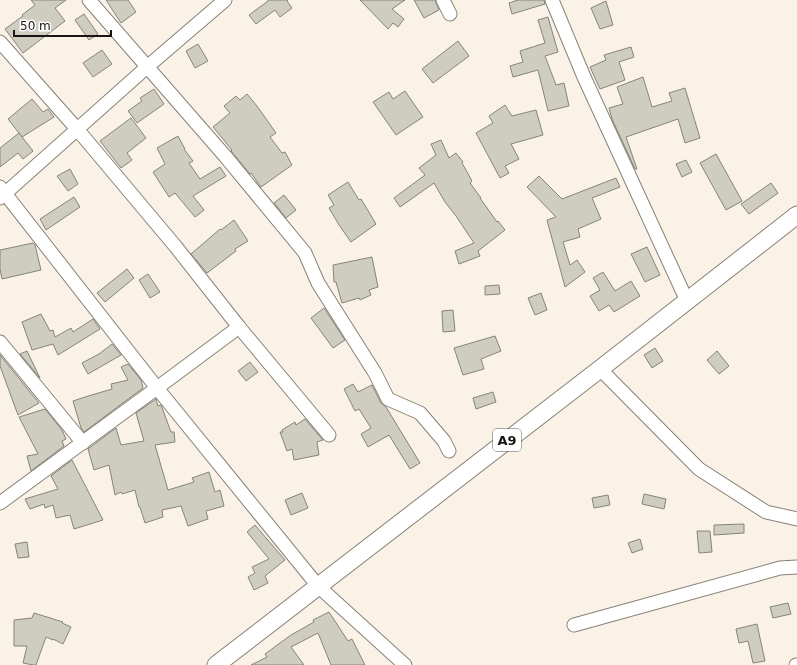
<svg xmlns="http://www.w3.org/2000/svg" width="797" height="665" viewBox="0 0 797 665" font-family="'DejaVu Sans',sans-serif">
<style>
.building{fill:#cecdc0;stroke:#868478}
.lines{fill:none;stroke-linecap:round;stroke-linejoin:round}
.minor-casing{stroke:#888176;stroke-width:15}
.major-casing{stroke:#888176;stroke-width:19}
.minor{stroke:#fff;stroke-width:13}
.major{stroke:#fff;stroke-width:17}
.labels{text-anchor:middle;stroke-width:4;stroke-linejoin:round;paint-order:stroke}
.shield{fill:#fff;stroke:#5d5b59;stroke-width:1}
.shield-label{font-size:13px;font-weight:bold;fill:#181512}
</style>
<rect width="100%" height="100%" fill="#fbf2e7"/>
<g class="building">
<polygon points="31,0 66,0 55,8 65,21 23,53 5,29 23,16 22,15 35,5"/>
<polygon points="106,0 128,0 136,12 121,23"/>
<polygon points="268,0 288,0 287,1 292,8 280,17 275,10 256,24 249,15 268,1"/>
<polygon points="360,0 405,0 392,9 404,19 398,27 393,23 388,29"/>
<polygon points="414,0 435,0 439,10 424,18"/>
<polygon points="518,0 544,0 545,4 512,14 509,3"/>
<polygon points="606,1 613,25 600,29 591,8"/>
<polygon points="84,14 98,34 89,40 75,20"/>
<polygon points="548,17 558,52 545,56 556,85 564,83 569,106 548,111 538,70 513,77 510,66 523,62 520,51 545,43 538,20"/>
<polygon points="458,41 469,56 433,83 422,69"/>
<polygon points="198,44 208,61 195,68 186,51"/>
<polygon points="631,47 634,57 619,62 625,80 600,89 590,67 606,60 604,55"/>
<polygon points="102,50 112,64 93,77 83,63"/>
<polygon points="643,77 652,107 672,101 669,93 685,88 700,138 685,143 678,119 626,137 637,169 635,169 612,119 609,108 623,104 617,87"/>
<polygon points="154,89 164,104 137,123 128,111 142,101 140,98"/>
<polygon points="405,91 423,117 396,135 373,102 389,92 393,99"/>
<polygon points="247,94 257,106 276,133 270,137 282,153 285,152 292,165 261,187 251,173 250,174 232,152 231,151 232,150 213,127 230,113 224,106 236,96 240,100"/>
<polygon points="32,99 43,112 48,109 54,117 22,137 8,119"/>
<polygon points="505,105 512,116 536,110 543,135 511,144 519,159 505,166 509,173 500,178 476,133 493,123 489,116"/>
<polygon points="131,118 146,138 127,153 132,160 121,168 100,141"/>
<polygon points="19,133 33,151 23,159 18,153 0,167 0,148"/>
<polygon points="178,136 185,149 184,149 193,161 189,163 200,179 220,167 226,176 193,196 204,210 195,217 175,193 169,197 153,172 165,164 157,148"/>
<polygon points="441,140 449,158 456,153 463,162 462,163 472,181 470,183 481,198 480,198 497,222 498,221 505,230 478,251 480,256 459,264 455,251 474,243 456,216 445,202 434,183 400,207 394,198 425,175 419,168 436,155 431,144"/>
<polygon points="716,154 742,201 726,210 700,163"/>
<polygon points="686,160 692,172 682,177 676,164"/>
<polygon points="70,169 78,184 68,191 57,176"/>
<polygon points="539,176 562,199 616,178 620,187 592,198 601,219 578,229 580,237 563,242 570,265 577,260 585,272 565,287 547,220 556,217 527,187"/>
<polygon points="348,182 359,200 361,199 376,224 351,242 339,225 329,208 334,205 328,195"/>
<polygon points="771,183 778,193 749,214 741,204"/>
<polygon points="284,195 296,210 286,218 274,203"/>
<polygon points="74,197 80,207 46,230 40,219"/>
<polygon points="234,220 248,241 235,249 236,251 207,273 191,254 220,229 221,230"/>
<polygon points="33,243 35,245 41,270 2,279 0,269 0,250"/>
<polygon points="647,247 660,275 645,282 631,254"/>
<polygon points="372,257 378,287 369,290 371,295 360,300 359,298 342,303 336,282 334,282 333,265"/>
<polygon points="127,269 134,278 105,302 97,293"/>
<polygon points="603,272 615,291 631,281 640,296 614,312 609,305 599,311 590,296 600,290 593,278"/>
<polygon points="148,274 160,292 150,298 139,280"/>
<polygon points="499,285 500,294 485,295 485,286"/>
<polygon points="541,293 547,310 535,315 528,298"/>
<polygon points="324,308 345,340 333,348 311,318"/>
<polygon points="453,310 455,331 443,332 442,311"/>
<polygon points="41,314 50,331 53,330 55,337 71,328 73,332 93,319 100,329 58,355 53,344 32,350 22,322"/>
<polygon points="495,336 501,351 481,359 484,369 463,375 454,348"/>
<polygon points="112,344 121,355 88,374 82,363 99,354"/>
<polygon points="655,348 663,361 652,368 644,355"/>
<polygon points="27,351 40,378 20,354"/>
<polygon points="717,351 729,366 719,374 707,360"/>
<polygon points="0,355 39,403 18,415 0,366"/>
<polygon points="250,362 258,372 246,381 238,371"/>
<polygon points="128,364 141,380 143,388 84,432 81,428 73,401 85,397 112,389 111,384 128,380 121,367"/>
<polygon points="353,384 358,392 372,385 381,403 386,407 420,463 410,469 389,435 368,447 361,434 371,428 359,409 355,411 344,389"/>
<polygon points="493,392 496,402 476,409 473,398"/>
<polygon points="156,399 158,406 161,405 171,432 174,432 175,442 155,445 168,490 194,482 192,478 209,472 215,492 220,490 224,506 206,511 208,519 188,526 181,506 162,510 163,517 145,523 140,507 139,507 135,490 122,494 121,492 115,495 109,465 94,470 88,449 116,428 121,445 144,441 136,413"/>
<polygon points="45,409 62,430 66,439 62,441 64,446 31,471 27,456 38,454 19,417"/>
<polygon points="305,419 323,440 317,442 319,455 294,460 292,449 287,451 280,432 283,432 282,430 295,422 296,425"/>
<polygon points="72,460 103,520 74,529 70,515 56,518 53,505 45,508 44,504 30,509 25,499 58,489 51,476"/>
<polygon points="302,493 308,508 291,515 285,500"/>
<polygon points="644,494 666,499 664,509 642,504"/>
<polygon points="608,495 610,505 594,508 592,498"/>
<polygon points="744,524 744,533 714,535 714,525"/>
<polygon points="255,525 285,560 265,576 268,583 254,590 248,577 255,573 252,567 269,559 247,532"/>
<polygon points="697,531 710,531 712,552 699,553"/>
<polygon points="640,539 643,549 632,553 628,543"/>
<polygon points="27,542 29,557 18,558 15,544"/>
<polygon points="788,603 791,614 773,618 770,607"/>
<polygon points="329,612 348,641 352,639 365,665 331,665 318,633 291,647 304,665 251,665 267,657 265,654 291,635 314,622 313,620"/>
<polygon points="34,613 63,622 62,623 71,627 63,644 53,639 53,640 46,637 36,665 33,665 23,663 27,646 14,646 14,620 32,618"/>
<polygon points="757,624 765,661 753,663 748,641 739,643 736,629"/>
</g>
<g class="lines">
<defs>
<g id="minor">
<polyline points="89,0 225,156 305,253 318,283 375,373 388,399 420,413 444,441 449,451"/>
<polyline points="443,0 450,14"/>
<polyline points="552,0 584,77 687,301"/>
<polyline points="0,42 77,129 176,247 239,327 329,435"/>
<polyline points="0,187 157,388 318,586 405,665"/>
<polyline points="0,198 147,67 225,0"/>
<polyline points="0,342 83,443"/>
<polyline points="600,369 699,469 766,512 797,519"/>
<polyline points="0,503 157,388 239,327"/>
<polyline points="574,625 780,568 797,567"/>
<polyline points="796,665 797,665"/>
</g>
<polyline id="major" points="216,665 600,369 797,215"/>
</defs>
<use href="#minor" class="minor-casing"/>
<use href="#major" class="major-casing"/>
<use href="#minor" class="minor"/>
<use href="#major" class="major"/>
</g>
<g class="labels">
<rect class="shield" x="493" y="429" width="28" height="22" rx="3"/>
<g class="shield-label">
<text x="507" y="445">A9</text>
</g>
</g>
<path d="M14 30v6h97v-6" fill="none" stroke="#181512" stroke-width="2"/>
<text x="20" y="30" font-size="12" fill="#181512" stroke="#ffffff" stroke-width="3" paint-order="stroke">50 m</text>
</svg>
